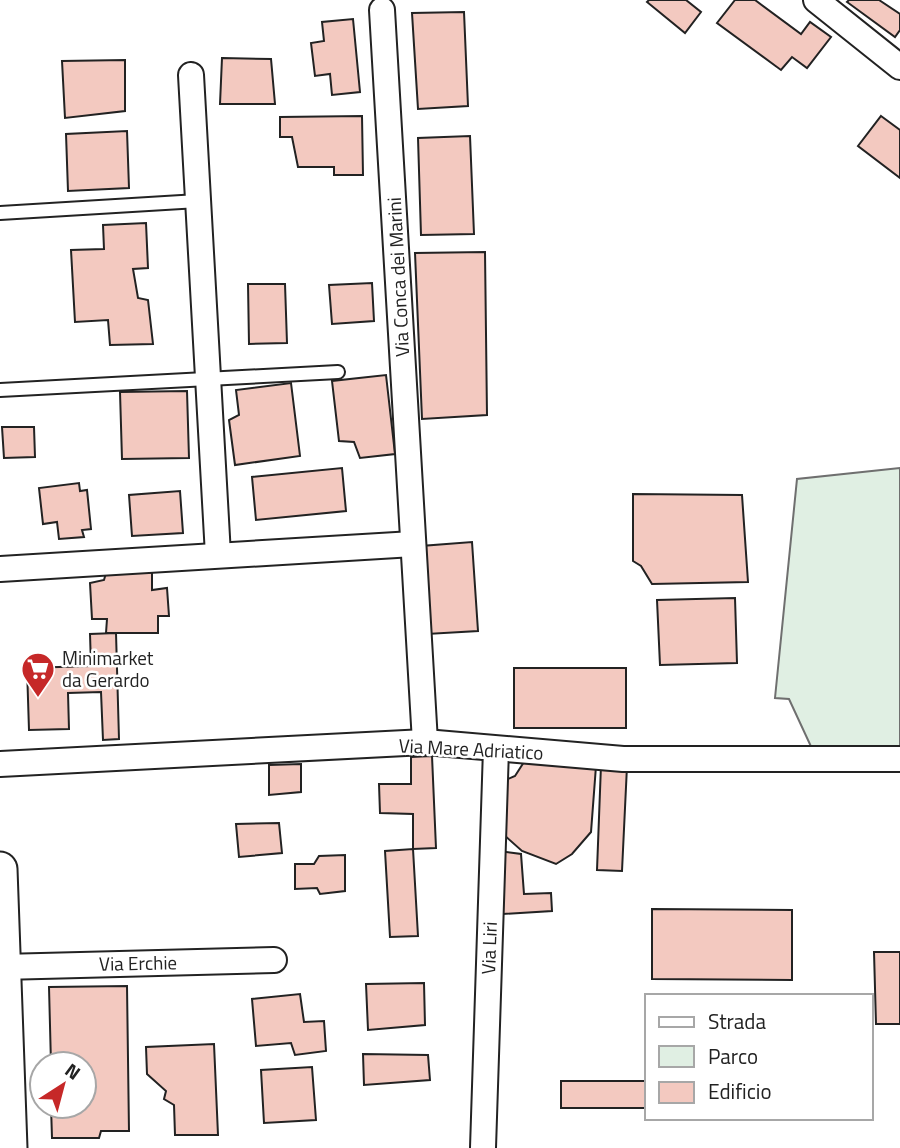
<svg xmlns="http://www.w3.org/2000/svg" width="900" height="1148" viewBox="0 0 900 1148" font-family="'Titillium Web',sans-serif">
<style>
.green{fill:#e0efe3;stroke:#6f6f6f;stroke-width:2}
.building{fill:#f3c9c0;stroke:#222;stroke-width:2}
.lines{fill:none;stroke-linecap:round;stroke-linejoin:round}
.lane-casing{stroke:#222;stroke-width:16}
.street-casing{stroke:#222;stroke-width:28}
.secondary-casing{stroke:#222;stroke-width:37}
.lane{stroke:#fff;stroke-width:12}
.street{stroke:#fff;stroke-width:24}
.secondary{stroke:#fff;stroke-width:33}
.labels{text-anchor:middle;stroke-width:5;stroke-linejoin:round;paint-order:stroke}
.street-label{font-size:19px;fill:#222;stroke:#fff}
.poi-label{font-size:19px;fill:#222;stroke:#fff;text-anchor:start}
</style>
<rect width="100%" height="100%" fill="#fff"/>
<polygon class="green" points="900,468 900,753 814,753 789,699 775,698 797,479"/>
<g class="building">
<polygon points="649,0 686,0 701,12 685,33 647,2"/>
<polygon points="735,0 755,0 801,34 810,22 831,37 807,68 792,57 781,70 717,23"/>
<polygon points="849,0 879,0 900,14 900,30 895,37 847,2"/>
<polygon points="464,12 468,106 418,109 412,13"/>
<polygon points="353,19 360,92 332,95 330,74 315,76 311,43 324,41 322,22"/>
<polygon points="222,58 271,59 275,104 220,104"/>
<polygon points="125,60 125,111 65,118 62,61"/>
<polygon points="362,116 363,175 334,175 334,167 298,167 292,137 280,137 280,117"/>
<polygon points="881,116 900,130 900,178 858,146"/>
<polygon points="127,131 129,188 68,191 66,134"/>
<polygon points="470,136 474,234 421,235 418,138"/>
<polygon points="146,223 148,268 133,269 138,298 148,300 153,344 110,345 108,320 75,322 71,250 104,249 103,225"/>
<polygon points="485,252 487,415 422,419 415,253"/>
<polygon points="372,283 374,321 332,324 329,285"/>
<polygon points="248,284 285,284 287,343 249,344"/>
<polygon points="386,375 395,454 360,458 354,442 339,441 332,381"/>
<polygon points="291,383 300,456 235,465 229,420 239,415 236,390"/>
<polygon points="187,391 189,458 122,459 120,392"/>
<polygon points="2,427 34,427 35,457 4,458"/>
<polygon points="342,468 346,511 256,520 252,477"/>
<polygon points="79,483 80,491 87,490 91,529 82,530 84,537 59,539 57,522 43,524 39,488"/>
<polygon points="180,491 183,533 132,536 129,495"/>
<polygon points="633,494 742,495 748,582 652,584 641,566 633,561"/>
<polygon points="472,542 478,631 427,634 421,546"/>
<polygon points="152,572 152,590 167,588 169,616 158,616 158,633 106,633 107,619 92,619 90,583 104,580 106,573"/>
<polygon points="735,598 737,663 660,665 657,600"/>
<polygon points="116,633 119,739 103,740 101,692 68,693 69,729 29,730 27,668 91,666 90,634"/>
<rect x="514" y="668" width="112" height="60"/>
<polygon points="432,756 436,848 413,849 413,814 380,813 379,784 411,784 411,757"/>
<polygon points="524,762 596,766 591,832 572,854 556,864 522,851 503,834 501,782 515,776"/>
<polygon points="301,764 301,792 269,795 269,765"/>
<polygon points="601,765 627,766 622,871 597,870"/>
<polygon points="279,823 282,853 239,857 236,824"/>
<polygon points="413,849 418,936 390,937 385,851"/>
<polygon points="499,851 521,854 524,894 551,893 552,911 503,914"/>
<polygon points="345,855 345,891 320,894 317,888 295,889 295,864 314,864 319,856"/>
<polygon points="652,909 792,910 792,980 652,979"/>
<polygon points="874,952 900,952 900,1024 876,1024"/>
<polygon points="424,983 425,1025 368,1030 366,984"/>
<polygon points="127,986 129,1131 101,1131 99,1138 52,1138 51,1106 84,1106 84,1064 51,1064 49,987"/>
<polygon points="300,994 304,1022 324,1021 326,1051 295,1055 291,1043 256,1046 252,999"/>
<polygon points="214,1044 218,1135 175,1135 174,1105 164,1099 166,1091 147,1074 146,1047"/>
<polygon points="363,1054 428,1055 430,1080 364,1085"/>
<polygon points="312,1067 316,1120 264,1123 261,1070"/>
<rect x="561" y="1081" width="85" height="27"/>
</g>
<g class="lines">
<defs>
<g id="lane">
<polyline points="0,213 198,201"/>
<polyline points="0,390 338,372"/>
</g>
<g id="street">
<polyline points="816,0 900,67"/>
<polyline points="382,10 425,742"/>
<polyline points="191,75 218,555"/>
<polyline points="0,569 413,544"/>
<polyline points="0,764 425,742 623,759 900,759"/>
<polyline points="2,967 274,960"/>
<polyline points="483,1148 496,749"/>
</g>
<polyline id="secondary" points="0,869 10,1148"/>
</defs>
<use href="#lane" class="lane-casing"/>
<use href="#street" class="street-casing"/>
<use href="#secondary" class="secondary-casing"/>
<use href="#lane" class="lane"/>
<use href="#street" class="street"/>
<use href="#secondary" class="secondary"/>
</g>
<defs>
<symbol id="supermarket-pin" viewBox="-11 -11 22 30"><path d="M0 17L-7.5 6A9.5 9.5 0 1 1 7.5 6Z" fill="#c62828" stroke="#fff"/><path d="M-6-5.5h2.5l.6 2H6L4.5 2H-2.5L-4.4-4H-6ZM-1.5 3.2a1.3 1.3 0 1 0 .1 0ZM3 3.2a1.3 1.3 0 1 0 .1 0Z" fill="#fff"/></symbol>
</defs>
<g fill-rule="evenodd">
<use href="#supermarket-pin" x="19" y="650" width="38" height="52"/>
</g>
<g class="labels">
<g class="street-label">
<text transform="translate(398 277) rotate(-93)" y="7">Via Conca dei Marini</text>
<text transform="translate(471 749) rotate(3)" y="7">Via Mare Adriatico</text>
<text transform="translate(489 948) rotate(-88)" y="7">Via Liri</text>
<text transform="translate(138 963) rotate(-1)" y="7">Via Erchie</text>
</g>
<g class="poi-label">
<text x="62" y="665">Minimarket<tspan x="62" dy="22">da Gerardo</tspan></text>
</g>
</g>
<rect x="645" y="994" width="228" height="126" fill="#ffffff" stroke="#a7a7a7" stroke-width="2"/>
<rect x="659" y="1017" width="35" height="10" fill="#ffffff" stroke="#a7a7a7" stroke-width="2"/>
<text x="708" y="1029" font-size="21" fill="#222222">Strada</text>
<rect x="659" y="1046" width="35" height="21" fill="#e0efe3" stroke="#a7a7a7" stroke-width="2"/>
<text x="708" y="1064" font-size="21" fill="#222222">Parco</text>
<rect x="659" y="1082" width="35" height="21" fill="#f3c9c0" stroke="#a7a7a7" stroke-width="2"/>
<text x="708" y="1099" font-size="21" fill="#222222">Edificio</text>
<g transform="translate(63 1085) rotate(36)"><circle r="33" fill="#ffffff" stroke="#a7a7a7" stroke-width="2"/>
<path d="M0-5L12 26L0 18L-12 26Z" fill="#c62828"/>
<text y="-10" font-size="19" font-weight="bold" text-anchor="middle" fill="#222222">N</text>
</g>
</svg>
